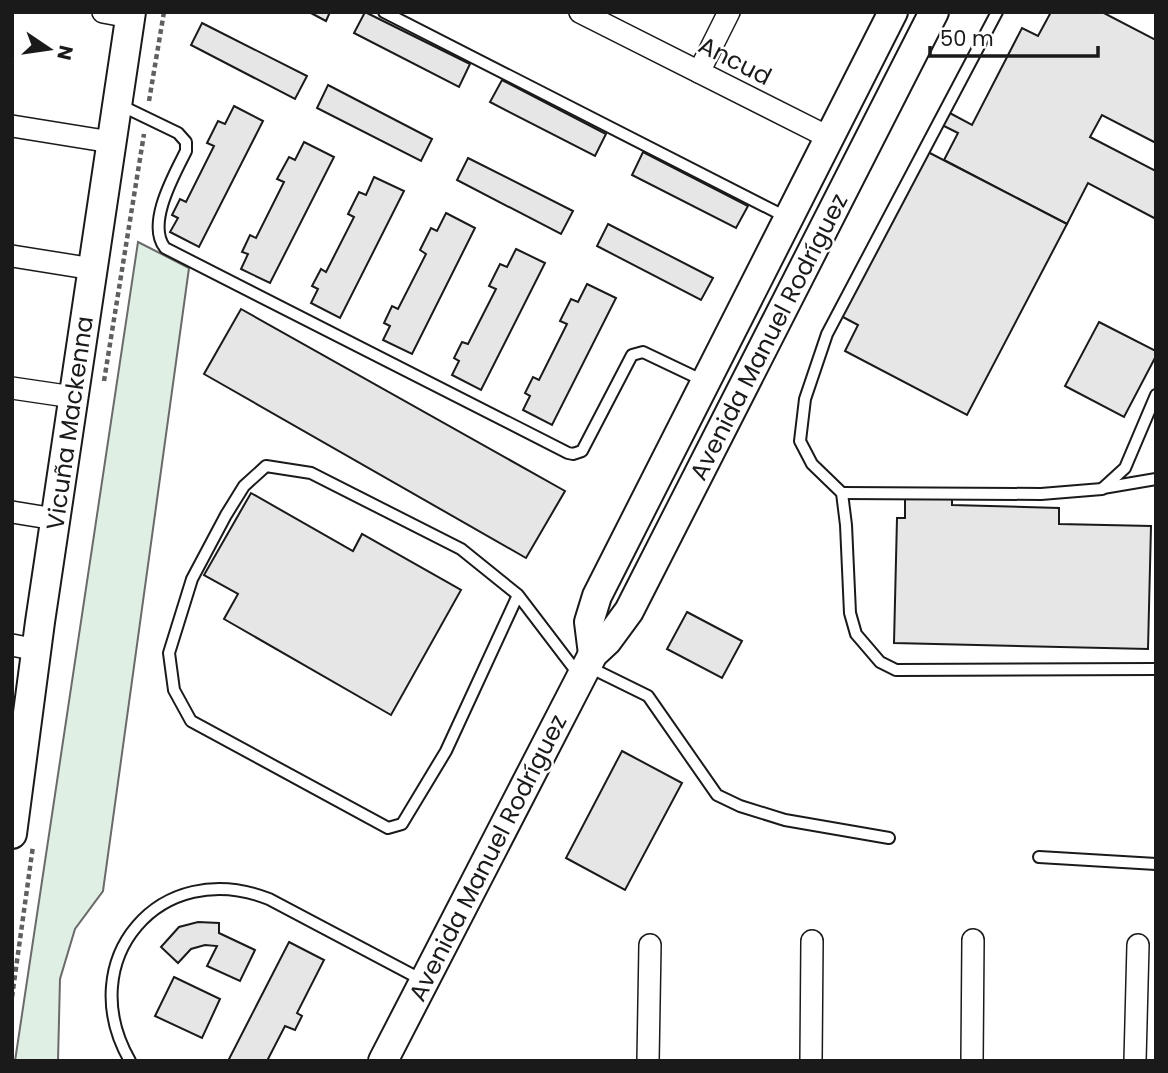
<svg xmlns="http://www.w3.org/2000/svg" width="1168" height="1073" viewBox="0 0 1168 1073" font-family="Poppins,sans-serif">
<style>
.green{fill:#e0efe3;stroke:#6a6a6a;stroke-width:2}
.building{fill:#e6e6e6;stroke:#1a1a1a;stroke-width:2}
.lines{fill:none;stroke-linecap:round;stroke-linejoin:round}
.service-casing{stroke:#1a1a1a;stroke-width:14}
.minor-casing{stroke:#1a1a1a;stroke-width:24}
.secondary-casing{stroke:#1a1a1a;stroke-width:32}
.path{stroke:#5f5f5f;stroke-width:4.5;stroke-dasharray:5 3.5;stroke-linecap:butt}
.service{stroke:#fff;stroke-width:10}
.minor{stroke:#fff;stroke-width:21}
.secondary{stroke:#fff;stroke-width:28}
.labels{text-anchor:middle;stroke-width:5;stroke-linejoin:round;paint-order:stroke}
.street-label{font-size:24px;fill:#1a1a1a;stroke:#fff}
</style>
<rect width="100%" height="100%" fill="#fff"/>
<polygon class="green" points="138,242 189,268 103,891 75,929 60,979 58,1061 15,1061"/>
<g class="building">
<polygon points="309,12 330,12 326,21"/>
<polygon points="365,12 470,64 459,87 354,33"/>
<polygon points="1051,12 1102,12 1156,40 1156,143 1102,115 1090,137 1156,171 1156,219 1088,183 1067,224 944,160 958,133 940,124 946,111 972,125 1022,28 1038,36"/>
<polygon points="202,23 307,76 295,99 191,45"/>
<polygon points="502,80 606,134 595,156 490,102"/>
<polygon points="328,85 432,139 421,161 317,108"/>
<polygon points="234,106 263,121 199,247 170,232 178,218 172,215 180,199 186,202 214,146 207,143 218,121 225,124"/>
<polygon points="304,142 334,157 270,283 241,269 248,254 242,252 250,235 256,238 284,182 277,179 289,157 295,160"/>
<polygon points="926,151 1067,224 967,415 845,351 858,325 841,316"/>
<polygon points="643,152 748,206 736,228 632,175"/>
<polygon points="468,158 573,211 561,234 457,180"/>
<polygon points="374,177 404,191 340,318 311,303 318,289 312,286 321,269 326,272 354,217 348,214 359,192 366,195"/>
<polygon points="446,213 475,228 412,354 383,340 390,326 384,323 392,306 398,309 426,254 420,250 431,228 437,231"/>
<polygon points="608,224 713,278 701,300 597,246"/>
<polygon points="516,249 545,263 481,390 452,375 459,361 454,358 462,342 468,344 496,289 489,286 500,264 507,267"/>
<polygon points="587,284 616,298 552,425 523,410 530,396 525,393 533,377 539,380 567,324 560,321 571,299 578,302"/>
<polygon points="241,309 565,491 526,558 204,374"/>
<polygon points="1099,322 1156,351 1156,356 1124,417 1065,386"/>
<polygon points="251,493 353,551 362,534 461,590 391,715 224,619 238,594 204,575"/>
<polygon points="905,497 952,498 952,505 1059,508 1059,524 1151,526 1148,649 894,643 897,518 905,518"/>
<polygon points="687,612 742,641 722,678 667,649"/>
<polygon points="622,751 682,783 625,890 566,858"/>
<polygon points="198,922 219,923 219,933 255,950 240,981 207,966 217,946 205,945 191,949 178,963 161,947 179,927"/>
<polygon points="289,942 324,960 297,1013 302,1016 295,1030 285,1026 267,1061 228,1061"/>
<polygon points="174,977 220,999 202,1038 155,1016"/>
</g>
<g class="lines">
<defs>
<g id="service">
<polyline points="384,12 786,217"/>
<polyline points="997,12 827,334 805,399 800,441 812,464 842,493 846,525 850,613 856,634 880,662 896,670 1156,669"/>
<path d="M120,105L178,133L186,142V151C174,175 146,224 165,248L568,453L573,454L582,451L632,355L643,352L706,382"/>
<polyline points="1103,488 1156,479"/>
<polyline points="842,493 1041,494 1102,489 1125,468 1156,395"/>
<polyline points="518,595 446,751 402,824 388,828 191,721 174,690 169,653 192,579 226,515 244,486 266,466 311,473 461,549 518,595 579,675"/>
<polyline points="587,666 648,696 717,795 740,806 785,820 889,838"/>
<polyline points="1039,857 1156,864"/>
<path d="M130,1061C72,960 160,856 269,899L424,981"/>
</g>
<g id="minor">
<polyline points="103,12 130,17"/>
<polyline points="580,12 830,138"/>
<polyline points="699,72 729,12"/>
<polyline points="12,126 111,142"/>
<polyline points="12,256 93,269"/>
<polyline points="12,388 73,397"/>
<polyline points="12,512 55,519"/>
<polyline points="12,645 37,650"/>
<polyline points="648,1061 650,945"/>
<polyline points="811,1061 812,941"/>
<polyline points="972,1061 973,940"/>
<polyline points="1135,1061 1138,945"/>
</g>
<g id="secondary">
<polyline points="593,654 589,622 597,596 893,12"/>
<polyline points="12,834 40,622 131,12"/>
<polyline points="383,1061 593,654 607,641 629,611 934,12"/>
</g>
</defs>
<use href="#service" class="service-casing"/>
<use href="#minor" class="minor-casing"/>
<use href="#secondary" class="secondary-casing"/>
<g class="path">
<polyline points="149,101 164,12"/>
<polyline points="104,381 144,134"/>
<polyline points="12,997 33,846"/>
</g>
<use href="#service" class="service"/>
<use href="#minor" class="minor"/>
<use href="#secondary" class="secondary"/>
</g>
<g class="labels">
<g class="street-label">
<text transform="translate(735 61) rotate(27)" y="8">Ancud</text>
<text transform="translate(769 337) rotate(-63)" y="8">Avenida Manuel Rodríguez</text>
<text transform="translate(70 423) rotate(-82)" y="8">Vicuña Mackenna</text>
<text transform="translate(488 858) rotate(-63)" y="8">Avenida Manuel Rodríguez</text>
</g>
</g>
<rect width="1168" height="1073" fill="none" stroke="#1a1a1a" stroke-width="28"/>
<g transform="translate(49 49) rotate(103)" stroke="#ffffff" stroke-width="5" paint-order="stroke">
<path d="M0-5L12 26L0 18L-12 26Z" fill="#1a1a1a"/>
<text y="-10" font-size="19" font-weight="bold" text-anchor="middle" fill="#1a1a1a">N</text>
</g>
<path d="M930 46v10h168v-10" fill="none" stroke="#1a1a1a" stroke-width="3.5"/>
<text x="940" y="46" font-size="21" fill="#1a1a1a" stroke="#ffffff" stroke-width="5" paint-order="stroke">50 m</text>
</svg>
